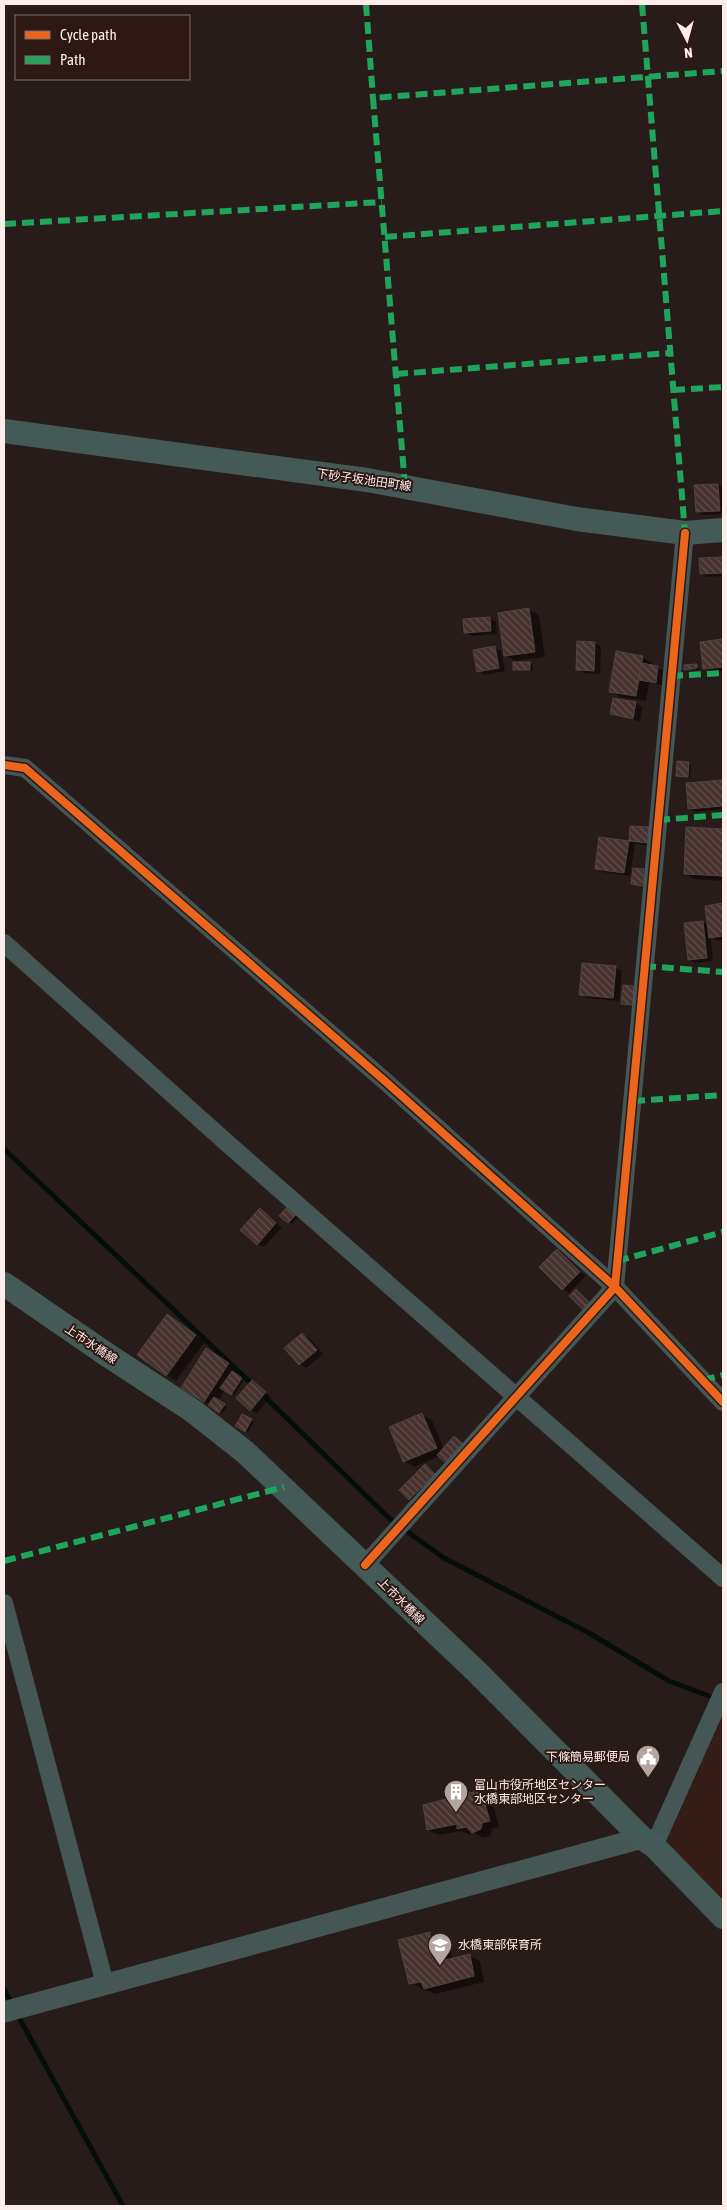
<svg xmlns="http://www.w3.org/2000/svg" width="727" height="2210" viewBox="0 0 727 2210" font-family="'Asap Condensed','Noto Sans JP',sans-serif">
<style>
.built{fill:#371d18}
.shadow{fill:#0007}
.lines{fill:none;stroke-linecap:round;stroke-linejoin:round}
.stream{stroke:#050e0b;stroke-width:5}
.building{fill:url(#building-back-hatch);stroke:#4e4442}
.minor{stroke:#445755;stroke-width:18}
.tertiary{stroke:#445755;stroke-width:21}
.secondary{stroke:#435a56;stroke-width:24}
.quiet{stroke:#20a55d;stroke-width:6;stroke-dasharray:12 6;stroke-linecap:butt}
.cycleway-casing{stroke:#2e1814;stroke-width:11}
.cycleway{stroke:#eb651d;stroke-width:8}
.labels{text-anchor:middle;stroke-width:4;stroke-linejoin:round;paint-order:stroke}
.street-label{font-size:12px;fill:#fdedea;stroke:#2e1814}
.poi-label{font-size:12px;fill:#fdedea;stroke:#2e1814;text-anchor:start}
</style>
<defs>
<pattern id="building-back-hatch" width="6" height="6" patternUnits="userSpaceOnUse" patternTransform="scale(1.25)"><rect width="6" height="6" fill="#46312e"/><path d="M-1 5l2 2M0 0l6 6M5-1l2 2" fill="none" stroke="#624f4c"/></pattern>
</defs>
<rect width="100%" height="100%" fill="#281c1a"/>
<polygon class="built" points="723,1716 723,1900 667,1841"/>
<g class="shadow">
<polygon points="718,485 723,488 723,514 704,515 697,512"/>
<polygon points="723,558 723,576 707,577 701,573 700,559"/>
<polygon points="529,610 539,615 545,657 515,661 505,655"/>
<polygon points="490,618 496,622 497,634 472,636 466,632"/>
<polygon points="723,640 723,671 711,672 704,668 702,643"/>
<polygon points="595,643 601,647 600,674 584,673 577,669"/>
<polygon points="495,648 501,651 505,671 485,675 479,671"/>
<polygon points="642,657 652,663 652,666 665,671 662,685 649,683 646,701 620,697 611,691"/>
<polygon points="530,663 533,665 533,671 514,669"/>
<polygon points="696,665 699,670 686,669"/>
<polygon points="636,703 642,707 640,721 618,717 611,714"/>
<polygon points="689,763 691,765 690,778 677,775"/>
<polygon points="723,781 723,809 695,812 689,808"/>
<polygon points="631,827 654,846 635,844 630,876 602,872 596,869 600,838 630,842"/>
<polygon points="687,829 723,830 723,881 695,879 685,874"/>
<polygon points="634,869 647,872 645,886 632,884"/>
<polygon points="723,905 723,940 717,941 711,937 713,961 695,963 689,959 703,922 709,926 707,907"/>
<polygon points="615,967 622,971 619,1001 587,998 580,994"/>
<polygon points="260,1210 282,1227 264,1247 257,1244"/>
<polygon points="290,1210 298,1217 292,1224 281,1216"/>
<polygon points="557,1251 586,1276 569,1293 541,1267"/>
<polygon points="178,1322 205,1342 176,1381 166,1375"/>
<polygon points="302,1334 309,1338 323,1354 306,1368 300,1364 286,1349"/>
<polygon points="217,1356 238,1370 235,1375 244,1380 234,1395 225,1390 218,1401 227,1407 222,1413 183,1387"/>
<polygon points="252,1382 271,1397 257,1413 250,1410"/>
<polygon points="242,1415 254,1422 248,1432 237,1425"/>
<polygon points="422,1415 432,1420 444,1449 454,1438 468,1449 440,1456 414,1467 404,1461"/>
<polygon points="425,1466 441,1478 416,1502 410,1499"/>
<polygon points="477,1792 487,1798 490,1805 494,1808 499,1827 492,1829 491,1835 483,1838 475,1833 468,1834 462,1831 438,1835 428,1830"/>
<polygon points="430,1934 446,1944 447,1950 451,1953 453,1960 470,1956 480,1961 484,1982 435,1994 410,1983"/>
</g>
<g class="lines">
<g class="stream">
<polyline points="4,1149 254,1386"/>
<polyline points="260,1392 390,1519 444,1558 589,1633 669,1681 717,1699"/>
<polyline points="4,1989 12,2004"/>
<polyline points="17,2014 123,2206"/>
</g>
</g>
<g class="building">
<polygon points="718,484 720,511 696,512 694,485"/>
<polygon points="723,557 723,573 700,574 699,558"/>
<polygon points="529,608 535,652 504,656 498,613"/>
<polygon points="490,617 491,631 464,633 463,619"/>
<polygon points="723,639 723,667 703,669 700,642"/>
<polygon points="577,641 595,642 594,671 576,670"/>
<polygon points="495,646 499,668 477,672 473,650"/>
<polygon points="616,651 643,656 636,696 609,692"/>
<rect x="513" y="662" width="17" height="8"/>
<polygon points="642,663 658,666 656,683 639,680"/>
<polygon points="697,664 697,668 684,670 684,665"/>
<polygon points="613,698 636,702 633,719 610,714"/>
<polygon points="677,761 689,762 688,777 676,776"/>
<polygon points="723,780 723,806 688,809 686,783"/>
<polygon points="630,826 649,827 648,843 629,841"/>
<polygon points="686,827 723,829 723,876 684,874"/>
<polygon points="599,837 629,841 624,873 595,869"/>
<polygon points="633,868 644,869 643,886 631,884"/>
<polygon points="723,903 723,936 709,938 705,906"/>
<polygon points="703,921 707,958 688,960 684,923"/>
<polygon points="582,963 616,966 613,998 579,995"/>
<polygon points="623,985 634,986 633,1005 621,1004"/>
<polygon points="287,1207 296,1215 288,1223 279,1216"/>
<polygon points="260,1208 276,1223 257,1245 240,1230"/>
<polygon points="557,1249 580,1272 562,1290 539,1267"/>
<polygon points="576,1289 590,1303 583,1310 569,1296"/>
<polygon points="167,1314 196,1335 166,1376 137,1355"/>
<polygon points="302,1333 317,1350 299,1365 284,1348"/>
<polygon points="206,1348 229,1363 204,1402 181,1388"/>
<polygon points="232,1371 242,1378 231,1395 220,1388"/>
<polygon points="252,1380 266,1392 250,1411 236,1398"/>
<polygon points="214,1397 225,1404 219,1413 208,1405"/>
<polygon points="422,1413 437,1448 403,1462 389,1427"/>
<polygon points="242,1414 252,1419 245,1432 235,1426"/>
<polygon points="454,1436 463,1444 446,1463 437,1455"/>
<polygon points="425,1464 435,1474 409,1500 399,1490"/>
<polygon points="477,1791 480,1800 484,1801 490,1821 482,1823 481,1829 472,1833 466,1827 457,1829 457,1824 427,1830 423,1805"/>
<polygon points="430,1932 431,1937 436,1936 437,1946 441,1946 445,1960 470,1954 474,1976 424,1989 421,1982 409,1984 398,1940"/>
</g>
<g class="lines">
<g class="minor">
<polyline points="4,765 25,768 386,1082 615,1287 723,1402"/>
<polyline points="4,943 227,1143 723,1578"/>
<polyline points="365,1565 615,1287 685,533"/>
<polyline points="4,1603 105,1984"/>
<polyline points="654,1846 723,1692"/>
</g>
<polyline class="tertiary" points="4,2012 642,1838"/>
<g class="secondary">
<polyline points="4,431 367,480 577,519 685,533 723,530"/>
<polyline points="4,1284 106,1354 193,1411 245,1452 477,1672 642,1838 654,1846 723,1917"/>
</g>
<g class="quiet">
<polyline points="366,4 373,98"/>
<polyline points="642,4 685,533"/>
<polyline points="4,224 382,202"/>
<polyline points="385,237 723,211"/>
<polyline points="396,374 670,353"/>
<polyline points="673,390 723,387"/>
<polyline points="405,486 373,98 723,71"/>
<polyline points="671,676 723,673"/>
<polyline points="658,820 723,815"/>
<polyline points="644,966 723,972"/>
<polyline points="633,1101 723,1095"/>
<polyline points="617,1261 723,1232"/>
<polyline points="703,1380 723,1375"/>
<polyline points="4,1561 284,1487"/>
</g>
<defs>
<g id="cycleway">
<polyline points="4,765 25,768 386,1082 615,1287 723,1402"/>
<polyline points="365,1565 615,1287 685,533"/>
</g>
</defs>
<use href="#cycleway" class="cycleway-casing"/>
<use href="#cycleway" class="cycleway"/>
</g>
<defs>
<symbol id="civic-pin" viewBox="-11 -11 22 30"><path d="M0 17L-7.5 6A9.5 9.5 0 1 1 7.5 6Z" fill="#b2a4a1" stroke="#2e1814"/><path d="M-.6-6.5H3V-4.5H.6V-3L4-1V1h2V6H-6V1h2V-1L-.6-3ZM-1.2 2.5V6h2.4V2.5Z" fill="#fff"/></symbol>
<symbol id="building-pin" viewBox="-11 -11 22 30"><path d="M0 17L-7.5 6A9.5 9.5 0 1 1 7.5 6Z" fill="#b2a4a1" stroke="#2e1814"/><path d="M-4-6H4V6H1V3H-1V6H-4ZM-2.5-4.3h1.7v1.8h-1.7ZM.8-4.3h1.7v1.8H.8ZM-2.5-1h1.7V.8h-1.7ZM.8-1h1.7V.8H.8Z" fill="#fff"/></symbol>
<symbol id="school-pin" viewBox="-11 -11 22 30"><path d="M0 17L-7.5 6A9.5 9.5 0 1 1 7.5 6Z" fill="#b2a4a1" stroke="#2e1814"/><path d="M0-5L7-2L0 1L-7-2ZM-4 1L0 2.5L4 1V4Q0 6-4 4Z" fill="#fff"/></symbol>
</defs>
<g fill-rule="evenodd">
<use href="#civic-pin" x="634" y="1743" width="28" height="38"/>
<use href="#building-pin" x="442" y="1778" width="28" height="38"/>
<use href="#school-pin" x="426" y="1931" width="28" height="38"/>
</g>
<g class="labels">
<g class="street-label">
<text transform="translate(364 480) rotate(8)" y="4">下砂子坂池田町線</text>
<text transform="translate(91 1344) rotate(34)" y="4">上市水橋線</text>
<text transform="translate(401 1601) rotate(45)" y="4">上市水橋線</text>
</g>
<g class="poi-label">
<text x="630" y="1761" text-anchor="end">下條簡易郵便局</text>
<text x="474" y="1789">富山市役所地区センター<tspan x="474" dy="14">水橋東部地区センター</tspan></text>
<text x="458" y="1949">水橋東部保育所</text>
</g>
</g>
<rect width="727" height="2210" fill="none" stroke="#fdedea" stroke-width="10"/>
<rect x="15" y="15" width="175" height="65" fill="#2e1814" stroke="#816d6a"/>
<rect x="25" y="31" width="25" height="8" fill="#eb651d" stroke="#816d6a"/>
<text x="60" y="40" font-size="15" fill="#fdedea">Cycle path</text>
<rect x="25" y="56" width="25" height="8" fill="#20a55d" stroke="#816d6a"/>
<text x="60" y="65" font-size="15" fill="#fdedea">Path</text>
<g transform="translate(687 40) rotate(174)" stroke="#2e1814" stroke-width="4" paint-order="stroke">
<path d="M0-4L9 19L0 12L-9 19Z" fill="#fdedea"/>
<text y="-8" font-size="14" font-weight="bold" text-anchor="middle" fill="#fdedea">N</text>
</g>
</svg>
